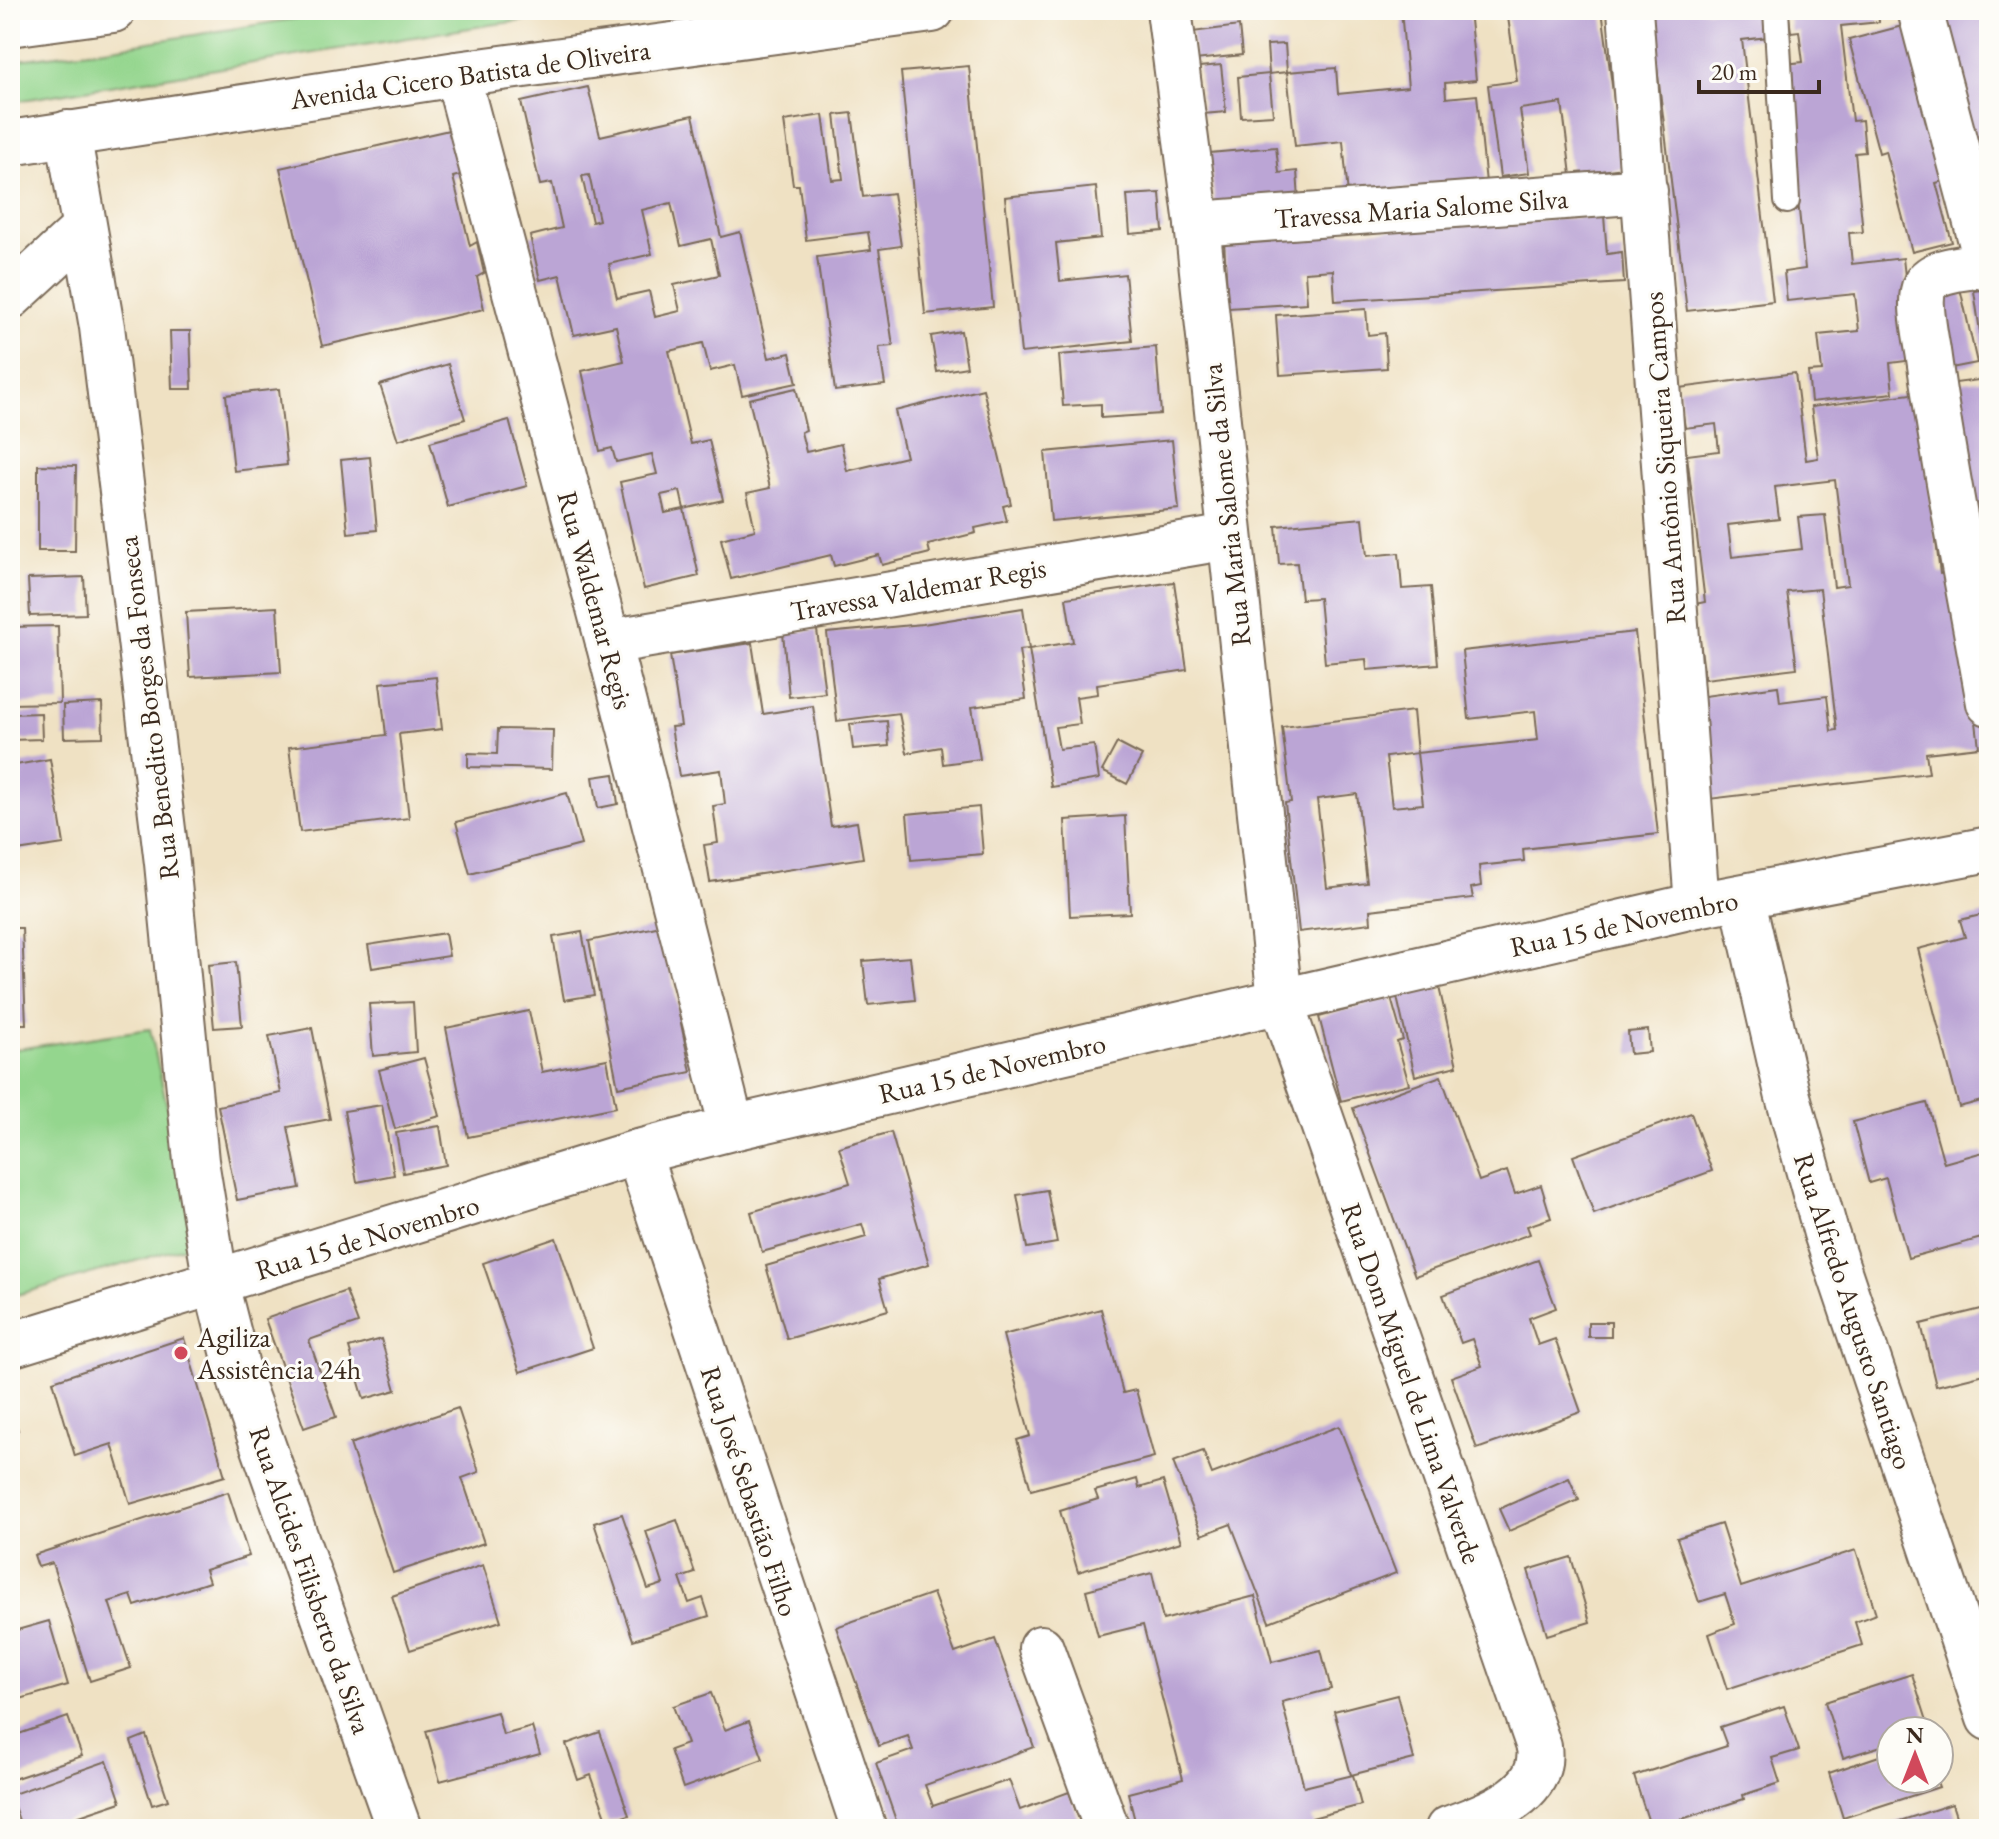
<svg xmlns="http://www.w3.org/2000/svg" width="1999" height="1839" viewBox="0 0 1999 1839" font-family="'EB Garamond',serif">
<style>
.green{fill:#94d68e;stroke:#688056;stroke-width:2}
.building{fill:#bba5d5;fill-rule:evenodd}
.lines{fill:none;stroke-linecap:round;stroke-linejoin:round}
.service-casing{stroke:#7a6a58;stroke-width:28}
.minor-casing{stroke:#7a6a58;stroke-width:48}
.secondary-casing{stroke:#7a6a58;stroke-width:48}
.trunk-casing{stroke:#7a6a58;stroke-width:48}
.service{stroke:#fff;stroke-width:24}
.minor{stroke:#fff;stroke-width:44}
.secondary{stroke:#fff;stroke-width:44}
.trunk{stroke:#fff;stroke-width:44}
.poi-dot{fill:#d1495b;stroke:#fdfcf7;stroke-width:3}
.labels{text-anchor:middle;stroke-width:6;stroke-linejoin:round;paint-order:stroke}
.street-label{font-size:28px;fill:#3b2a1e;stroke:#fdfcf7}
.poi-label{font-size:28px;fill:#3b2a1e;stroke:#fdfcf7;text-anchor:start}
</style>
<rect width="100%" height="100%" fill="#fdfcf7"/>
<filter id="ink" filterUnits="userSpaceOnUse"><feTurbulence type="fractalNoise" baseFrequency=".0125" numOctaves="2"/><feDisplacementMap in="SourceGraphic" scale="16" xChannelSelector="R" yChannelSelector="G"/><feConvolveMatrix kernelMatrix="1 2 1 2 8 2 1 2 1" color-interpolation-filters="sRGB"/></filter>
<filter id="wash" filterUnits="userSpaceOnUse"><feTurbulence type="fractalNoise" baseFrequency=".006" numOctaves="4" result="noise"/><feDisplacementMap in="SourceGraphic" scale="32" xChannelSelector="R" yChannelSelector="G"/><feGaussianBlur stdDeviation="1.8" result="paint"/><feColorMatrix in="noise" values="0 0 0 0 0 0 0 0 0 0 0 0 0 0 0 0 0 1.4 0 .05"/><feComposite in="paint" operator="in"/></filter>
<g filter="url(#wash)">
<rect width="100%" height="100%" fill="#efe1c3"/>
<g class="green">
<polygon points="350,10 609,10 489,25 10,102 10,61 112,48"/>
<polygon points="150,1029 195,1233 188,1246 10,1297 10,1050"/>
</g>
<g id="blocks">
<g class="building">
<polygon points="1401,10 1469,10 1476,80 1445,83 1446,98 1477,95 1486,183 1348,195 1343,141 1295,146 1287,72 1336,68 1338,94 1408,87"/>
<polygon points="1507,10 1602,10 1623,168 1571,175 1562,103 1520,109 1529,173 1500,177 1488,85 1517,81"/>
<polygon points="1650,10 1765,10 1768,37 1742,40 1773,301 1687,311"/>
<polygon points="1788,10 1878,10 1879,22 1841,26 1852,121 1862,120 1865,152 1855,153 1863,232 1849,233 1852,264 1903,258 1914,360 1890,363 1893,393 1811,402 1808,372 1822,371 1818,335 1859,331 1855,294 1787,301 1784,272 1805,269 1784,64 1803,62 1799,31 1791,32"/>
<polygon points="1934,10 1989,10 1989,214"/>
<polygon points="1906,25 1947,180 1936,183 1952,242 1912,252 1885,151 1879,153 1849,40"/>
<polygon points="1239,26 1242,55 1195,60 1192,32"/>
<polygon points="1285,44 1287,72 1269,74 1267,45"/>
<polygon points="1221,65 1226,112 1203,114 1199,67"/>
<polygon points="969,66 993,307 925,314 901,72"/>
<polygon points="1269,74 1273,115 1241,117 1238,77"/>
<path d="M588,87L600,136L693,115L721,237L740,232L769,358L790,353L797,383L742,395L735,365L710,371L703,343L669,351L691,444L709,440L723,500L684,509L680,491L661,495L665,513L684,509L699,576L644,589L620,482L657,474L652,454L616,462L612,448L600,451L582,371L624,361L616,326L574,335L560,275L540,280L530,236L562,228L552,183L540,185L521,102ZM589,175L599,220L592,222L582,176ZM671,203L681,246L711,239L719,275L674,285L680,311L655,317L649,291L617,298L609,264L652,254L642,210Z"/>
<polygon points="852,113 863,197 893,193 901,246 879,249 893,346 879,347 885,385 835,391 817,257 871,250 868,232 806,240 799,185 793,185 784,121 823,115 832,180 843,179 835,115"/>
<polygon points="458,128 468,173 453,177 470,246 477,242 484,273 477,277 484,309 322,346 280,168"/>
<polygon points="1276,147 1279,173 1297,171 1299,200 1215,208 1210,153"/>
<polygon points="1096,187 1101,238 1056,243 1060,281 1125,274 1132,341 1021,353 1005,197"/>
<polygon points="1160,193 1163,231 1130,234 1127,195"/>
<polygon points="1604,216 1607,254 1622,252 1624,283 1335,301 1333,270 1305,272 1307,303 1228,308 1224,240"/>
<polygon points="1960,288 1977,363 1946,369 1930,295"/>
<polygon points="1989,289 1989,592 1955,383 1987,379 1974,291"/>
<polygon points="1366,309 1368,335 1385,333 1387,368 1280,375 1276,315"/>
<polygon points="170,331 190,331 192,389 172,389"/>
<polygon points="961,331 967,367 937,372 931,336"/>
<polygon points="1156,347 1161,414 1101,418 1101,404 1063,406 1059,355"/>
<polygon points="448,364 465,419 398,440 380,385"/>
<path d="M1795,373L1806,460L1818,458L1811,407L1918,393L1940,574L1958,572L1979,747L1926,753L1929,773L1709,799L1697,697L1778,686L1780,702L1827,696L1831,731L1837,730L1820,589L1787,592L1797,668L1705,679L1695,604L1705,602L1687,455L1719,451L1716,424L1685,428L1679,388ZM1835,480L1848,585L1834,587L1825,515L1798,517L1802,549L1732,557L1728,525L1779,519L1775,487Z"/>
<polygon points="796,388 806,430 801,432 806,452 841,444 847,471 906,457 895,411 983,389 1011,504 1003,506 1007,521 975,528 976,533 928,545 930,553 882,565 879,555 834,566 831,555 731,579 721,539 755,530 747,493 770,488 749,399"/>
<polygon points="279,389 287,465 234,471 226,395"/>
<polygon points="509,420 527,486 448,507 430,442"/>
<polygon points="1172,440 1179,509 1051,521 1045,452"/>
<polygon points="370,457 377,530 348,533 341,460"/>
<polygon points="38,465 76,466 75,551 38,551"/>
<polygon points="1363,518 1367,556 1399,553 1402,589 1431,587 1438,664 1367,670 1366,659 1325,663 1319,598 1301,599 1297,563 1279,564 1276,526"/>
<polygon points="84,577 86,614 30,616 28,579"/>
<polygon points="1174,582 1187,670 1097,684 1098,694 1076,697 1080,724 1055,727 1059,749 1094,745 1099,779 1051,787 1029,649 1073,642 1066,598"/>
<polygon points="277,607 281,672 190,677 186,612"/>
<polygon points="1023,608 1029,649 1019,650 1026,699 972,707 980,759 943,764 941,747 907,753 899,713 837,721 827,633 923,624"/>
<polygon points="58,626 60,703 10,704 10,627"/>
<polygon points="817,630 825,693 789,697 783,633"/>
<path d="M1635,632L1658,834L1523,849L1524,861L1479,866L1481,886L1471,888L1473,898L1370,910L1371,923L1299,932L1285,803L1291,802L1282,727L1413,711L1417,753L1538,740L1535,711L1469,719L1462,651ZM1417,753L1423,804L1392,807L1386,757ZM1357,794L1367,883L1327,888L1317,799Z"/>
<polygon points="752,643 763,714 813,706 831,826 857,822 863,858 710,882 704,845 718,843 713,806 725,804 721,770 679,776 671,727 681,726 670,655"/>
<polygon points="436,677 442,729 399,734 409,818 300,832 289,747 386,735 380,683"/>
<polygon points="102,703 103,737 64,738 63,705"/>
<polygon points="41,713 42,739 10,740 10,714"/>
<polygon points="887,721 889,746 853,749 850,724"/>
<polygon points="498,729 553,730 552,769 468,767 468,753 497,754"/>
<polygon points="1117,743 1142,756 1127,784 1102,771"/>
<polygon points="50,759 64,844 10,852 10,766"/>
<polygon points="614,774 618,804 598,808 593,777"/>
<polygon points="567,793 581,845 470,874 456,822"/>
<polygon points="979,807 983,854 911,860 907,814"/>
<polygon points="1125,816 1130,913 1070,916 1065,820"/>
<polygon points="1989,913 1989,1099 1959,1107 1918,949 1965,937 1960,920"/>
<polygon points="661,926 691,1072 618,1087 589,941"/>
<polygon points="10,928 22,928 26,1024 10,1024"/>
<polygon points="582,932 594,995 564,1000 553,937"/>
<polygon points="445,933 449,956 372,968 368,945"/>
<polygon points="910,957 915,1000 868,1005 863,961"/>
<polygon points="236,962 242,1026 214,1028 208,965"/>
<polygon points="1439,987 1457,1066 1415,1076 1397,997"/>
<polygon points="1391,998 1403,1040 1397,1042 1409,1084 1341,1101 1319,1017"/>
<polygon points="413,1002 416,1052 373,1056 369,1004"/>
<polygon points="529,1011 542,1072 607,1059 616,1107 468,1137 446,1028"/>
<polygon points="312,1028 330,1119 288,1127 300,1188 237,1200 218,1106 281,1093 269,1036"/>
<polygon points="1648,1030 1650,1052 1630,1054 1628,1032"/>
<polygon points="424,1058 440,1116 395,1129 379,1070"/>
<polygon points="1441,1076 1479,1181 1507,1171 1515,1194 1541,1185 1551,1218 1527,1226 1530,1234 1415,1276 1353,1108"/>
<polygon points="1927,1103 1944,1163 1983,1152 1989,1174 1989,1236 1908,1258 1886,1178 1869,1183 1853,1122"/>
<polygon points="382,1105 394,1175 357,1182 344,1111"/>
<polygon points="1691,1113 1712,1171 1594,1214 1573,1156"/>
<polygon points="440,1126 446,1165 403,1173 396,1133"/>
<polygon points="891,1132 929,1264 879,1279 888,1310 787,1339 766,1266 866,1237 862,1224 762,1252 751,1212 850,1183 839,1147"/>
<polygon points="1047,1190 1057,1243 1027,1248 1017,1195"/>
<polygon points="556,1238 593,1348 520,1372 483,1263"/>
<polygon points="1538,1260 1556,1308 1529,1318 1538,1345 1555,1339 1581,1412 1477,1449 1451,1377 1482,1366 1472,1339 1461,1343 1443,1295"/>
<polygon points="346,1291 358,1323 309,1340 336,1417 304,1428 265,1319"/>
<polygon points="1989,1307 1989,1373 1936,1386 1921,1324"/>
<polygon points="1101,1309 1123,1393 1136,1390 1154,1457 1031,1490 1017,1440 1030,1436 1003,1335"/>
<rect x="1588" y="1322" width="23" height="15"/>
<polygon points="184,1338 225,1476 130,1504 112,1444 75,1456 53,1381"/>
<polygon points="381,1339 396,1390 364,1399 349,1348"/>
<polygon points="10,1406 18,1430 10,1432"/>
<polygon points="458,1408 479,1472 462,1478 484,1543 393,1573 350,1444"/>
<polygon points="1339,1426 1396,1573 1269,1622 1231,1524 1202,1535 1173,1462 1203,1451 1212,1474"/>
<polygon points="1569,1478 1579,1500 1509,1531 1499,1509"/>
<polygon points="1137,1479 1139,1488 1163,1481 1181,1542 1078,1572 1060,1511 1098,1499 1095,1491"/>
<polygon points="228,1492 249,1556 205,1570 209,1582 135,1606 131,1595 109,1602 131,1668 90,1681 52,1563 38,1567 34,1555"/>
<polygon points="622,1514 648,1589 663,1584 646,1531 677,1520 695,1573 680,1578 689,1603 703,1598 709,1616 633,1640 594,1523"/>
<polygon points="1721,1524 1741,1587 1856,1550 1876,1614 1855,1622 1862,1645 1727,1689 1709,1634 1735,1624 1725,1594 1699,1602 1677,1538"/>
<polygon points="1571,1557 1590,1622 1547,1635 1528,1570"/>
<polygon points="483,1565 501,1621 410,1650 392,1596"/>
<polygon points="1152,1573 1163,1620 1255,1596 1272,1662 1321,1650 1331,1689 1282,1702 1304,1787 1353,1775 1361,1805 1312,1818 1315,1829 1137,1829 1128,1793 1183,1779 1143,1625 1098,1636 1086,1590"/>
<polygon points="933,1593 955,1653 995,1639 1034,1747 925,1785 933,1806 1009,1780 1020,1810 1069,1792 1081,1825 1070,1829 899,1829 876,1763 913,1750 908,1736 879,1746 836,1627"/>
<polygon points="49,1621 68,1685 10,1702 10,1632"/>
<polygon points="1912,1674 1930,1730 1891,1731 1891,1743 1843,1758 1825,1702"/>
<polygon points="711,1693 725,1730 749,1721 763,1759 683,1788 670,1750 687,1744 673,1706"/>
<polygon points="1397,1695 1414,1759 1351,1775 1334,1711"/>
<polygon points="1784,1706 1799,1750 1772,1758 1780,1783 1743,1795 1744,1799 1651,1829 1634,1776 1727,1746 1720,1727"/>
<polygon points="497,1712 503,1735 532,1727 540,1754 440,1781 426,1731"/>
<polygon points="68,1717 82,1756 10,1780 10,1737"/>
<polygon points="600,1732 629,1815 608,1822 591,1775 578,1780 566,1744"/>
<polygon points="146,1735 168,1800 152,1805 131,1741"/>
<polygon points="1891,1752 1891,1779 1936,1779 1939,1787 1843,1818 1829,1773"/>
<polygon points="107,1761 121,1802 41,1829 22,1829 10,1795"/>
<polygon points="1952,1804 1960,1829 1878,1829 1878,1828"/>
</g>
</g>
</g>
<g filter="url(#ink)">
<use href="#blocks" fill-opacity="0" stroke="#7a6a58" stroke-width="2"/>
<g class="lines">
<defs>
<polyline id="service" points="1776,10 1787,201"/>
<g id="minor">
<path d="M1169,10L1197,224L1280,1000L1539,1747C1546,1796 1485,1815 1448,1829"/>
<polyline points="1630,10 1697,905"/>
<path d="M1920,10L1987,264C1970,268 1934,268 1925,285C1917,301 1927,341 1929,358C1945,474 1969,588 1989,703"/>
<polyline points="457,74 608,642 732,1128"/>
<polyline points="68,133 102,327 167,863 196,1161 216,1284 242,1386 399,1829"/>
<polyline points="1197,224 1645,191"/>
<polyline points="10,297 84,229"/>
<polyline points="608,642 1229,537"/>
<polyline points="1742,897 1787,1093 1826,1233 1989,1718"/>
<polyline points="638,1152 864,1829"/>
<polyline points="1041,1648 1107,1829"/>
</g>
<g id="secondary">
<polyline points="10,143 457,74 932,10"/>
<polyline points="10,1345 638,1152 732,1128 1697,905 1989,849"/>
</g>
<polyline id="trunk" points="10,24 113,10"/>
</defs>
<use href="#service" class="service-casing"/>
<use href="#minor" class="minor-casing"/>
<use href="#secondary" class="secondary-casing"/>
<use href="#trunk" class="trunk-casing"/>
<use href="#service" class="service"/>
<use href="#minor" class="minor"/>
<use href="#secondary" class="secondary"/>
<use href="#trunk" class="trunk"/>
</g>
</g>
<circle class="poi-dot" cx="181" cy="1353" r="8"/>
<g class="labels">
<g class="street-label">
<text transform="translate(470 74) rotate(-8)" y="10">Avenida Cicero Batista de Oliveira</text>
<text transform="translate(1421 208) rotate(-4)" y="10">Travessa Maria Salome Silva</text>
<text transform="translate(1664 458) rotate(-94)" y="10">Rua Antônio Siqueira Campos</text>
<text transform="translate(1226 505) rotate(-96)" y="10">Rua Maria Salome da Silva</text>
<text transform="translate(918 589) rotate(-10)" y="10">Travessa Valdemar Regis</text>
<text transform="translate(596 600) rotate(75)" y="10">Rua Waldemar Regis</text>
<text transform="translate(148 708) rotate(-97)" y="10">Rua Benedito Borges da Fonseca</text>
<text transform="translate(1624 923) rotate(-12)" y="10">Rua 15 de Novembro</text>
<text transform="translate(992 1068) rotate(-13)" y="10">Rua 15 de Novembro</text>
<text transform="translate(367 1237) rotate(-17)" y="10">Rua 15 de Novembro</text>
<text transform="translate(1854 1311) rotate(72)" y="10">Rua Alfredo Augusto Santiago</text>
<text transform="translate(1412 1383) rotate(71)" y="10">Rua Dom Miguel de Lima Valverde</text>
<text transform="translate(750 1491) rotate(72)" y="10">Rua José Sebastião Filho</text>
<text transform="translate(311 1580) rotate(71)" y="10">Rua Alcides Filisberto da Silva</text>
</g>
<g class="poi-label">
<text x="197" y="1347">Agiliza<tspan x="197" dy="32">Assistência 24h</tspan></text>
</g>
</g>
<rect width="1999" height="1839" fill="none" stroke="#fdfcf7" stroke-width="40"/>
<g transform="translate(1915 1755)"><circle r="38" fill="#fdfcf7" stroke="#afa8a0" stroke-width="2"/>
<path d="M0-6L14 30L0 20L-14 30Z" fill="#d1495b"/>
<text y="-12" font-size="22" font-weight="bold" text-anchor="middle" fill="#3b2a1e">N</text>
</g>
<path d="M1699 80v12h120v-12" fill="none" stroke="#3b2a1e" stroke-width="4"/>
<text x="1711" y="80" font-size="24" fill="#3b2a1e" stroke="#fdfcf7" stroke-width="6" paint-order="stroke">20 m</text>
</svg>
